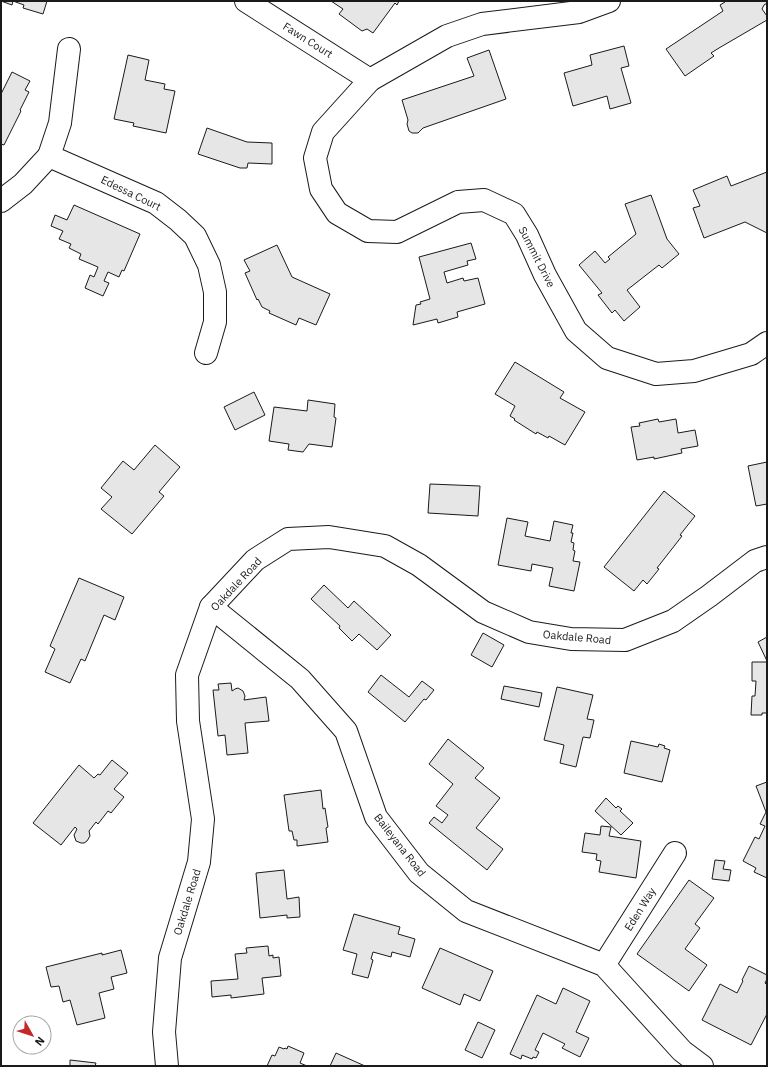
<svg xmlns="http://www.w3.org/2000/svg" width="768" height="1067" viewBox="0 0 768 1067" font-family="'IBM Plex Sans',sans-serif">
<style>
.building{fill:#e6e6e6;stroke:#1a1a1a}
.lines{fill:none;stroke-linecap:round;stroke-linejoin:round}
.minor-casing{stroke:#1a1a1a;stroke-width:24}
.minor{stroke:#fff;stroke-width:22}
.labels{text-anchor:middle;stroke-width:3;stroke-linejoin:round;paint-order:stroke}
.street-label{font-size:11px;fill:#1a1a1a;stroke:#fff}
</style>
<rect width="100%" height="100%" fill="#fff"/>
<g class="building">
<polygon points="1,1 47,1 43,14 23,8 24,5 13,1 12,5"/>
<polygon points="331,1 399,1 397,5 395,3 373,33 367,29 362,31 339,14 343,9"/>
<polygon points="725,1 767,1 767,3 764,5 762,9 767,16 767,20 719,48 711,53 714,56 685,76 666,49 723,11 720,5 725,2"/>
<polygon points="624,46 629,66 621,68 631,103 610,109 607,96 573,106 564,73 592,65 590,55"/>
<polygon points="489,50 506,99 423,128 418,133 412,133 409,131 407,124 408,120 402,100 474,76 467,58"/>
<polygon points="128,55 149,60 145,80 165,84 164,89 175,91 166,133 133,126 134,123 114,119"/>
<polygon points="12,72 30,81 25,90 29,92 20,110 21,111 4,145 1,144 1,94"/>
<polygon points="207,128 247,142 272,143 272,164 248,163 247,168 240,168 198,154"/>
<polygon points="767,172 767,233 745,222 704,238 693,208 700,206 693,190 727,176 731,186"/>
<polygon points="651,195 667,239 679,254 662,268 659,265 627,290 640,307 624,321 615,310 612,313 598,295 602,293 579,265 595,251 605,263 610,259 608,257 636,234 625,204"/>
<polygon points="74,205 140,234 124,271 122,270 119,277 108,272 104,281 109,283 103,296 85,288 90,275 94,277 98,267 79,259 81,254 69,248 71,244 59,239 63,231 51,226 55,215 67,220"/>
<polygon points="471,243 476,259 467,261 468,265 444,272 447,283 463,278 464,281 478,278 485,304 457,312 458,317 438,323 437,319 413,325 416,305 421,304 420,302 430,299 419,257"/>
<polygon points="277,245 292,277 330,294 316,325 299,318 296,325 269,313 270,311 262,307 258,299 257,300 245,273 250,271 244,260"/>
<polygon points="515,362 564,392 560,398 585,412 565,445 549,436 548,438 537,432 536,434 514,420 515,419 510,416 515,406 495,394"/>
<polygon points="254,392 265,415 235,430 224,407"/>
<polygon points="308,400 335,404 334,417 336,418 332,447 309,444 303,452 288,450 289,444 269,441 274,407 307,411"/>
<polygon points="658,419 659,422 676,419 678,433 695,430 698,446 681,449 682,453 654,459 654,457 637,460 631,427 640,426 639,423"/>
<polygon points="155,445 180,467 159,492 164,496 132,534 101,509 112,497 101,488 123,461 134,470"/>
<polygon points="767,462 767,504 756,506 748,466"/>
<polygon points="430,484 480,486 478,516 428,513"/>
<polygon points="664,491 695,516 680,535 682,536 657,568 659,569 647,584 643,580 634,591 604,567"/>
<polygon points="507,518 528,522 525,536 550,541 554,521 573,525 571,533 573,533 571,542 574,543 573,550 575,551 573,561 580,562 574,591 549,586 553,568 532,564 531,571 498,565"/>
<polygon points="79,578 124,597 115,620 104,615 85,661 81,659 70,683 45,672 55,649 50,646"/>
<polygon points="324,585 348,608 354,601 391,635 377,650 359,634 352,641 339,628 340,626 311,599"/>
<polygon points="483,633 504,645 492,667 471,655"/>
<polygon points="767,637 767,661 758,642"/>
<polygon points="752,662 767,662 767,713 762,713 762,715 751,715 752,696 755,696 756,681 752,681"/>
<polygon points="381,675 409,697 422,681 434,690 426,700 424,699 405,722 368,692"/>
<polygon points="231,683 232,691 235,689 238,688 243,691 245,696 244,700 266,697 269,721 245,723 248,753 227,755 225,735 218,736 213,690 219,690 218,684"/>
<polygon points="504,686 542,693 539,707 501,699"/>
<polygon points="557,687 593,695 587,719 594,720 590,738 583,737 576,767 560,763 564,745 544,740"/>
<polygon points="448,739 484,768 475,778 500,798 476,828 503,849 487,870 429,823 434,817 442,823 448,815 436,806 453,784 429,764"/>
<polygon points="631,741 658,747 659,744 665,746 664,748 670,750 662,782 624,773"/>
<polygon points="112,760 128,773 114,789 124,797 111,813 108,811 98,824 96,822 89,831 90,836 87,841 84,843 81,843 76,841 74,835 77,829 75,827 61,845 33,823 79,765 94,778 98,774 100,775"/>
<polygon points="767,782 767,878 754,872 756,868 743,861 755,837 759,839 765,826 760,824 766,812 756,786"/>
<polygon points="321,790 323,809 325,808 328,827 326,828 328,842 297,846 297,840 294,840 292,831 289,831 284,795"/>
<polygon points="606,798 616,808 618,806 622,809 620,811 633,823 621,835 595,811"/>
<polygon points="601,826 611,827 609,836 641,841 636,878 599,872 601,861 596,860 597,854 582,852 585,833 600,835"/>
<polygon points="715,860 725,861 723,869 731,870 729,881 712,879"/>
<polygon points="284,870 287,899 299,897 300,917 287,918 287,915 260,918 256,873"/>
<polygon points="689,880 714,898 695,924 700,928 685,949 707,965 689,991 637,954"/>
<polygon points="354,914 400,927 398,934 415,939 410,957 392,952 391,957 373,952 371,959 373,960 368,978 352,974 357,954 343,950"/>
<polygon points="268,946 269,956 273,955 273,958 279,957 281,976 262,978 264,994 231,998 231,995 212,997 211,981 238,979 235,954 247,953 246,948"/>
<polygon points="440,948 493,971 480,1001 464,994 460,1005 422,988"/>
<polygon points="121,950 127,973 111,977 114,989 99,993 105,1018 77,1025 70,1000 63,1002 59,986 51,987 46,967 102,953 102,955"/>
<polygon points="749,966 767,975 767,979 765,983 767,985 767,1014 751,1045 702,1020 720,984 737,993 743,981 742,980"/>
<polygon points="563,988 590,1001 576,1032 589,1038 580,1057 562,1048 565,1044 543,1033 535,1050 539,1052 536,1058 533,1057 532,1059 522,1055 521,1059 510,1054 537,995 556,1004"/>
<polygon points="478,1022 495,1030 482,1058 465,1050"/>
<polygon points="288,1046 304,1053 300,1063 307,1066 267,1066 272,1055 275,1056 279,1047 284,1049 285,1048 287,1049"/>
<polygon points="336,1053 365,1066 330,1066"/>
<polygon points="70,1060 96,1063 95,1066 70,1066"/>
</g>
<g class="lines">
<defs>
<g id="minor">
<polyline points="246,1 370,80"/>
<polyline points="609,1 579,12 482,24 447,36 370,80 323,132 315,158 321,189 337,213 368,231 397,232 458,202 484,200 514,214 527,235 545,275 576,331 607,358 656,374 694,371 751,354 767,343"/>
<polyline points="69,49 60,123 49,156 156,203 178,220 195,236 209,265 215,292 215,322 206,353"/>
<polyline points="1,201 23,184 49,156"/>
<polyline points="211,607 300,679 346,731 376,817 419,873 466,911 604,965 682,1051 702,1066"/>
<polyline points="604,965 675,853"/>
<polyline points="167,1066 164,1032 170,958 199,862 203,819 188,721 187,675 211,607 255,560 288,539 329,537 385,546 419,565 483,612 529,632 571,639 625,640 673,621 709,596 755,561 767,557"/>
</g>
</defs>
<use href="#minor" class="minor-casing"/>
<use href="#minor" class="minor"/>
</g>
<g class="labels">
<g class="street-label">
<text transform="translate(308 40) rotate(32)" y="4">Fawn Court</text>
<text transform="translate(131 193) rotate(26)" y="4">Edessa Court</text>
<text transform="translate(537 257) rotate(63)" y="4">Summit Drive</text>
<text transform="translate(236 584) rotate(-47)" y="4">Oakdale Road</text>
<text transform="translate(577 637) rotate(5)" y="4">Oakdale Road</text>
<text transform="translate(400 845) rotate(52)" y="4">Baileyana Road</text>
<text transform="translate(187 902) rotate(-73)" y="4">Oakdale Road</text>
<text transform="translate(640 909) rotate(-58)" y="4">Eden Way</text>
</g>
</g>
<rect width="768" height="1067" fill="none" stroke="#1a1a1a" stroke-width="4"/>
<g transform="translate(32 1035) rotate(129)"><circle r="19" fill="#ffffff" stroke="#a3a3a3"/>
<path d="M0-3L7 15L0 10L-7 15Z" fill="#c62828"/>
<text y="-6" font-size="11" font-weight="bold" text-anchor="middle" fill="#1a1a1a">N</text>
</g>
</svg>
